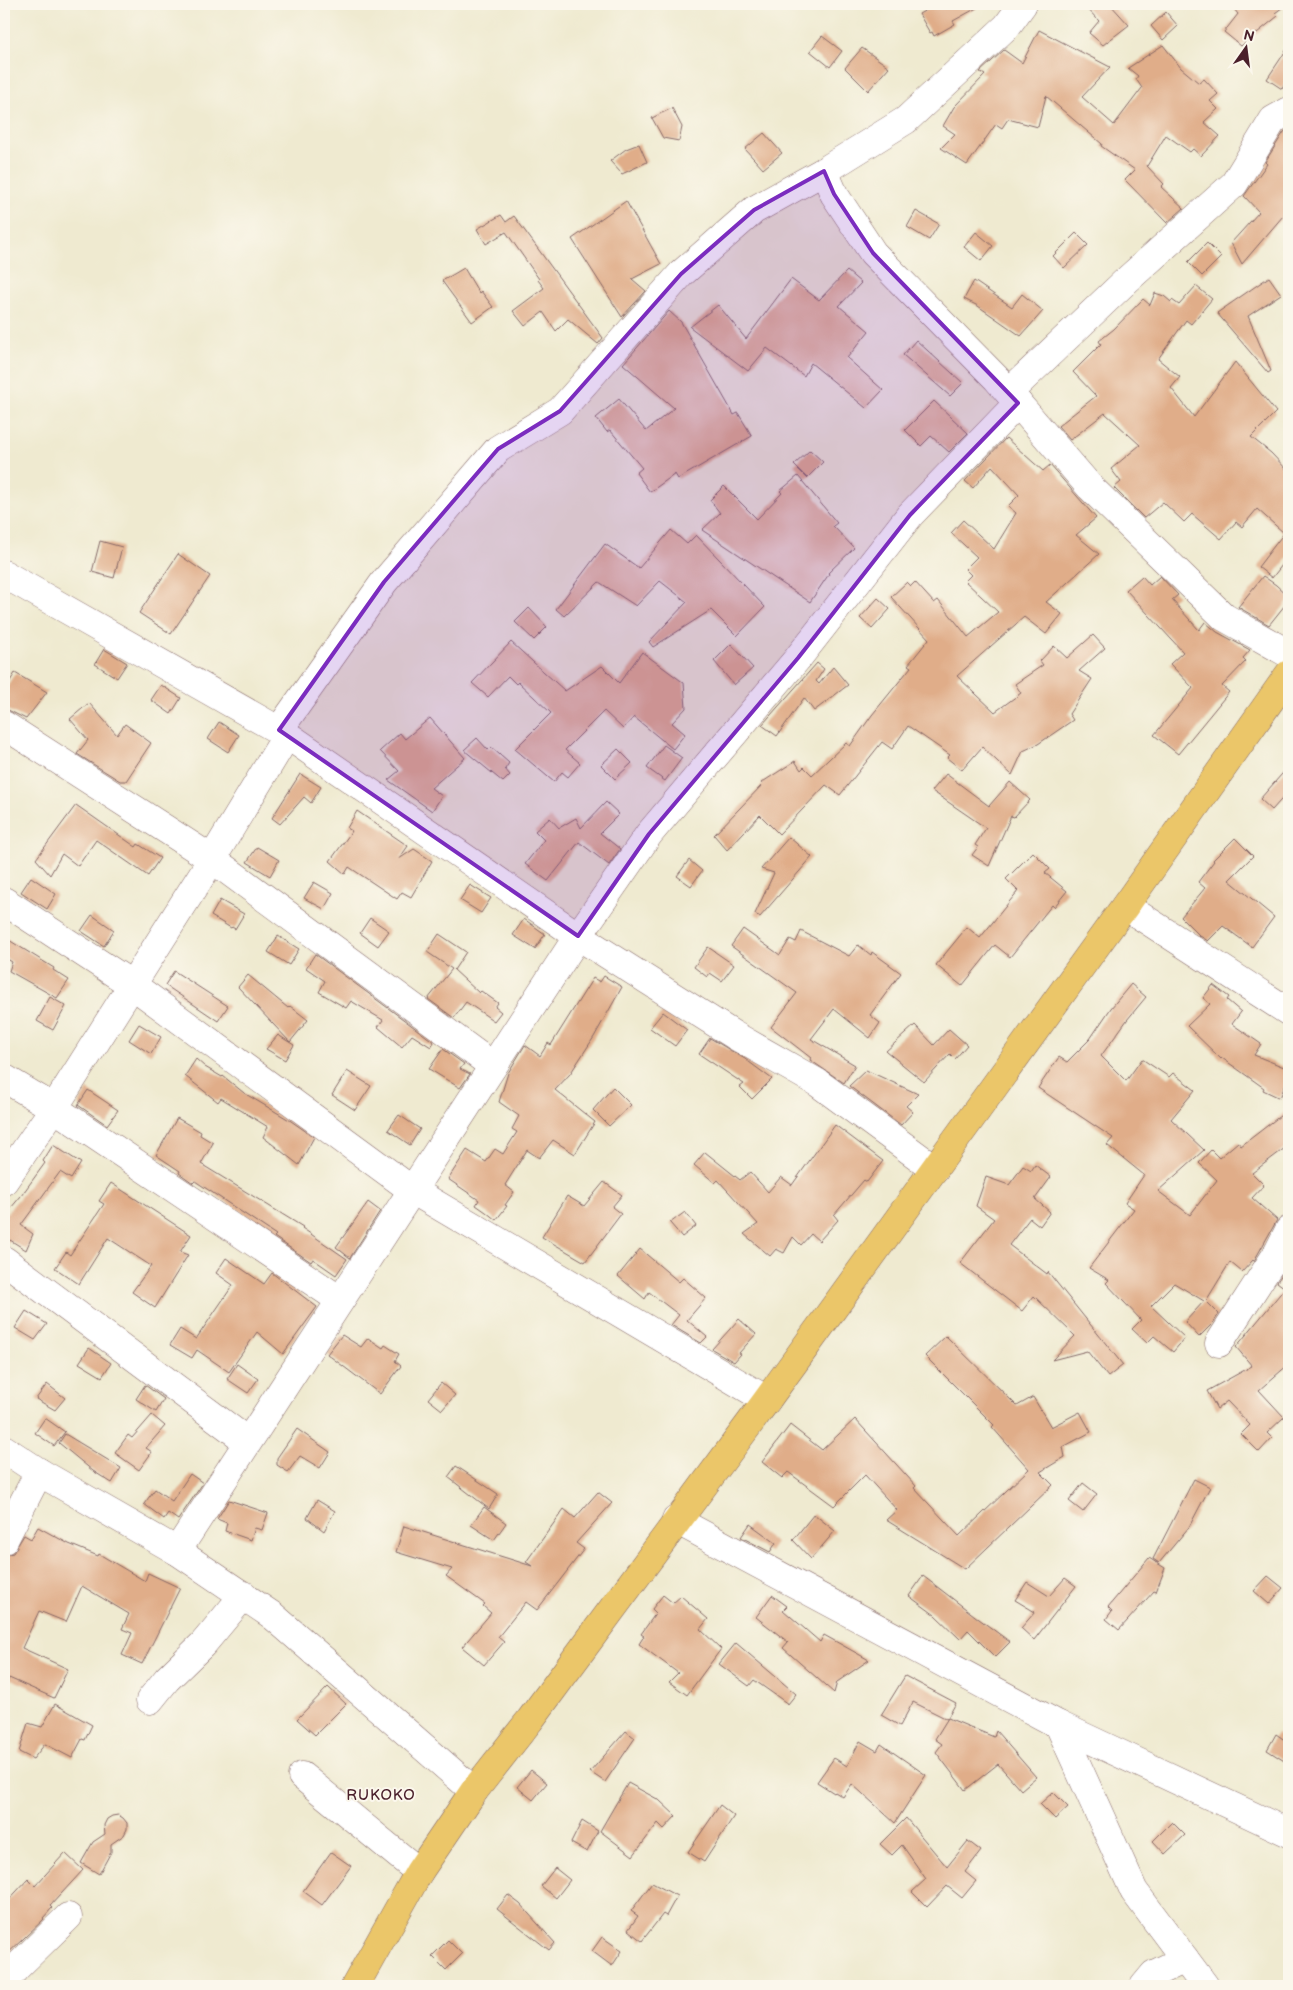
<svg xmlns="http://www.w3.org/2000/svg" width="1293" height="1990" viewBox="0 0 1293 1990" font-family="'Balsamiq Sans',sans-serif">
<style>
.building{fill:#e0ad89}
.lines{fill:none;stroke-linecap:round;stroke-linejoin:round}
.minor-casing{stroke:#846665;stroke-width:29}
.highway-casing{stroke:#846665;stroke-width:29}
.minor{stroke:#fff;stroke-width:28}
.highway{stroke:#ebc669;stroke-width:28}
.marked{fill:#7b2cbf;fill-opacity:0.2;stroke:#7b2cbf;stroke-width:4;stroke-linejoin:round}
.labels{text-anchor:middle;stroke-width:4;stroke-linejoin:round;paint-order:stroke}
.quarter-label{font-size:15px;letter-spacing:1px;fill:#4a1f2b;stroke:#fbf7ec}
</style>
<rect width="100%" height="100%" fill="#fbf7ec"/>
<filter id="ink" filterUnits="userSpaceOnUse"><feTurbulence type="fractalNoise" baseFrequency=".02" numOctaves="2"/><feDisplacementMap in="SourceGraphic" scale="10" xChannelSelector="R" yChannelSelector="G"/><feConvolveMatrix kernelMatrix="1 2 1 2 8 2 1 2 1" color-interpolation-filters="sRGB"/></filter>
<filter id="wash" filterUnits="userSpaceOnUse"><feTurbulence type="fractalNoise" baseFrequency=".0096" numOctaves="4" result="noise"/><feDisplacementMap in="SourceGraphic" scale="20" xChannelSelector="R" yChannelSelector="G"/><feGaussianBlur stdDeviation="1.12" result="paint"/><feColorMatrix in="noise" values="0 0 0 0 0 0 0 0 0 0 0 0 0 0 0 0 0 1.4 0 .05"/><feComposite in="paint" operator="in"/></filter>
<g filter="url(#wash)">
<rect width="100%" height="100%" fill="#efead0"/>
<g id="blocks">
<g class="building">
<polygon points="937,4 984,4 953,21 955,24 934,36 932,32 930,33 919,14"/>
<polygon points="1083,4 1110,4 1129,25 1103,45 1089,33 1099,21"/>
<polygon points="1230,4 1287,4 1275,13 1278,16 1241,46 1224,32 1238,14"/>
<polygon points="1166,12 1178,26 1163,40 1151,26"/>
<polygon points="1039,30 1110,67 1082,97 1114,125 1142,88 1136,79 1138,76 1128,68 1163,45 1181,68 1199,83 1204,79 1218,94 1210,101 1218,109 1204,122 1220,136 1201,156 1193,149 1190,152 1166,135 1147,166 1164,184 1161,187 1184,208 1167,223 1125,180 1135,170 1101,146 1102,144 1046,96 1038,127 1008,119 1002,128 996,124 967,165 941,148 955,134 943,126 954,107 985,75 980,72 1004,50 1022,63"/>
<polygon points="822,36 842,51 830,67 810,51"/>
<polygon points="1289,46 1289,77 1282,89 1267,79"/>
<polygon points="862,48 889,67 868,91 845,68"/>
<polygon points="672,108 682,127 679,141 663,138 652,118"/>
<polygon points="1289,129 1289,209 1242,264 1231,243 1259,212 1244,196 1267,164 1265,162 1284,132"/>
<polygon points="764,133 782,153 763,169 745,149"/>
<polygon points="639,144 647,162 622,174 610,161 626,149"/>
<polygon points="626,201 661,264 632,279 646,291 622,317 572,239"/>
<polygon points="916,211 939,224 929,240 907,227"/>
<polygon points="501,215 506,222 514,216 603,338 598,344 568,319 556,331 543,312 525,326 513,311 544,288 538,280 539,279 506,232 486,244 477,229"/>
<polygon points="976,232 993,246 981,261 964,247"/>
<polygon points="1076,233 1088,245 1064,268 1053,256"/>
<polygon points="1207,243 1221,257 1202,276 1188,262"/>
<polygon points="464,268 479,293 481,291 493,307 472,322 442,281"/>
<polygon points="847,271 861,283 839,306 869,331 847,358 883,390 866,408 811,363 804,376 767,348 748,371 690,327 718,305 746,339 791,279 819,300"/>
<polygon points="1269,277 1281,294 1248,316 1271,371 1268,373 1217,313"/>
<polygon points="974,281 1012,307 1022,294 1043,311 1021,336 978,306 964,299"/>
<polygon points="1196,286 1212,299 1191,324 1186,320 1158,359 1180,377 1171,388 1194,417 1235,362 1276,412 1251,437 1271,453 1289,472 1289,556 1272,578 1258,567 1284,533 1257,509 1242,527 1236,522 1221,539 1192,514 1184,522 1163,502 1144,518 1114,488 1121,482 1111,469 1140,445 1105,413 1070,440 1058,426 1096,396 1073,372 1101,344 1099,341 1114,329 1143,299 1150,305 1155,293 1164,296 1171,302 1172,300 1179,305"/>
<polygon points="669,311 681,322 734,415 738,413 752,436 678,479 675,474 650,492 636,473 642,468 610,430 607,432 596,418 619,399 646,431 674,408 623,364"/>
<polygon points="916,340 963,383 950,396 903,355"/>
<polygon points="934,401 968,433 949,452 931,436 921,446 905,430"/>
<polygon points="1006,438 1043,471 1050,465 1096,518 1076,535 1099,554 1046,602 1062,614 1046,634 1024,617 957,676 995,712 1021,693 1015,684 1043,665 1040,661 1054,646 1067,658 1093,635 1105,648 1079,671 1092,679 1069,714 1073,720 1038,744 1023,751 1012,775 982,747 962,770 947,758 950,755 908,726 892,749 882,742 840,795 826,785 779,834 760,815 727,850 714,835 763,784 761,783 795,761 801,770 804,767 812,775 846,743 850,746 872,715 911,667 908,665 929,639 891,597 907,582 911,586 915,582 934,603 938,600 968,637 998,612 965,581 971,575 965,569 977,557 951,533 963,520 994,549 1016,513 1008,506 1019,495 992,466 973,488 965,481"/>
<polygon points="810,450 823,462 807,478 794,465"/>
<polygon points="798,476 837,523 833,526 854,548 828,573 829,574 810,602 702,530 720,513 710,500 724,486 757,519 782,493 780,491"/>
<polygon points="671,530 687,544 696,535 765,607 737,636 711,610 653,647 649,642 687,602 660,581 636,606 599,582 564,616 556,609 605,544 639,568"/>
<polygon points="100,541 122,547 114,578 92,572"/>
<polygon points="178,554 210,576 171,634 139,613"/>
<polygon points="1142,576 1150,585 1160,576 1178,595 1172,600 1199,630 1205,622 1217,632 1250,650 1243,658 1246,661 1222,686 1229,692 1178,754 1154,735 1193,688 1170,664 1183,652 1126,590"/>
<polygon points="1263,576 1276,585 1289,597 1289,600 1269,625 1238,607"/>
<polygon points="878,598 890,609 872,629 860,618"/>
<polygon points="529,608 547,627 534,640 515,622"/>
<polygon points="511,642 565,691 602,666 619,683 642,652 684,683 686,708 672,723 685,734 673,749 634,717 623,729 604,711 565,750 580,763 568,777 562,772 554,782 515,749 551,713 518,682 516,684 508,676 488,697 472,683"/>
<polygon points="731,644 753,668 734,685 714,661"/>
<polygon points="104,649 127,663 117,678 95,664"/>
<polygon points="817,663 824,669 816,681 819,684 833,667 848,685 814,711 804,698 777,736 762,725"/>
<polygon points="15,673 47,692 26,719 4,708 4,691"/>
<polygon points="161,685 181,698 171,714 151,700"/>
<polygon points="89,703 117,735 125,724 151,743 126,781 120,781 77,754 88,740 70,719"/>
<polygon points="430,718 465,758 431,788 442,796 432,811 388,780 399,771 380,751 400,733 405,739"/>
<polygon points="219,722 239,735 228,752 208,739"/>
<polygon points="477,738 488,750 491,747 509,763 505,769 510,775 503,782 464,750"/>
<polygon points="664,745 682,758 665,781 647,768"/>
<polygon points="618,749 632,763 615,779 601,765"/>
<polygon points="1289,766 1289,791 1272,810 1260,799"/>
<polygon points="300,774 321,787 311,803 304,797 280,824 272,818"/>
<polygon points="946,774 989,806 1010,782 1030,800 1014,817 1011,816 989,866 972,855 978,847 975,845 986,828 932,791"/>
<polygon points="606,802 619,814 600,833 620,849 609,865 579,842 548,881 525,864 544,840 535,831 550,818 559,828 576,818 581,828"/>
<polygon points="76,805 136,847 138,844 160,858 148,876 96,840 78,866 62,854 50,875 36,859"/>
<polygon points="357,811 408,846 399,859 414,849 432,861 411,897 402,892 397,899 349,867 345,874 330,861 352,831 347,828"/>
<polygon points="789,837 812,857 760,917 755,914 774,873 761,869"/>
<polygon points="1235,838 1253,856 1229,880 1274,917 1252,947 1223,926 1208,941 1200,936 1181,917 1205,888 1198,882 1214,861 1213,860"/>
<polygon points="257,847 279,860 270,876 247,862"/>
<polygon points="1033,852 1050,869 1045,873 1067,891 1054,907 1052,905 1010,957 995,945 962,986 936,965 967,927 980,938 1018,891 1006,879"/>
<polygon points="689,860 702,871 691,886 677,876"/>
<polygon points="31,877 56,894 47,909 21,892"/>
<polygon points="314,882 333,893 324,909 304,898"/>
<polygon points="470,885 491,898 481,913 460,900"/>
<polygon points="220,900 244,914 235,929 232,927 231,928 211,916"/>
<polygon points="92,915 114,930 104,946 81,931"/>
<polygon points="370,918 389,931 378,946 360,933"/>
<polygon points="524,919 545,934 535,949 513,935"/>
<polygon points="743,929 780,955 790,939 796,942 801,931 849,956 858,945 871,955 872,952 901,973 870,1015 880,1023 870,1038 834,1009 811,1039 855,1065 844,1083 810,1060 811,1058 771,1027 797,993 731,946"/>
<polygon points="439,934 466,952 454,970 453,969 479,993 481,991 498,1003 495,1007 501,1012 494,1021 466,1002 454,1018 428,999 452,969 427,952"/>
<polygon points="278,936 299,949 289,965 268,952"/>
<polygon points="4,937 54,968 53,970 69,980 57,998 9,971 12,962 4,957"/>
<polygon points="708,947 734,965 722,981 710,973 707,977 694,967"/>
<polygon points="315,954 434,1042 431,1047 412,1035 402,1047 378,1027 383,1020 351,1001 346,1008 319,992 325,981 306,968"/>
<polygon points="174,971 228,1006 218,1021 165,985"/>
<polygon points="248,975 288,1008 290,1006 308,1020 290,1042 238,987"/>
<polygon points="604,976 622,987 594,1037 570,1074 555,1090 595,1122 575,1154 553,1140 539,1158 527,1150 505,1185 514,1192 505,1205 507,1206 496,1220 486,1212 476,1205 479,1200 448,1179 467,1150 486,1162 495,1149 503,1154 517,1132 512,1129 519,1116 499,1102 508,1073 525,1045 540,1056 548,1043 551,1045 593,978 600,982"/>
<polygon points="1131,984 1146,997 1127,1020 1101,1056 1126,1081 1142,1059 1169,1077 1173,1073 1195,1090 1171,1119 1204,1150 1158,1191 1190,1215 1217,1180 1199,1163 1211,1150 1219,1158 1238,1142 1241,1146 1289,1109 1289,1145 1252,1173 1264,1185 1252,1198 1277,1220 1254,1261 1253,1260 1242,1272 1230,1262 1206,1301 1219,1314 1213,1323 1199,1337 1185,1322 1204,1301 1174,1283 1151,1306 1185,1338 1173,1352 1154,1336 1147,1343 1132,1329 1141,1320 1106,1283 1109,1280 1089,1268 1134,1209 1125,1203 1144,1175 1107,1145 1113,1138 1038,1088 1059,1057 1067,1062 1090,1039 1111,1008"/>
<polygon points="1213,985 1229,997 1227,1000 1241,1012 1232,1024 1261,1044 1254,1055 1289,1069 1289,1075 1280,1098 1263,1090 1264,1088 1222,1058 1221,1059 1187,1026 1210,1004 1203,998"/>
<polygon points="50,997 66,1006 53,1030 37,1021"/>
<polygon points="663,1012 687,1030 675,1046 650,1028"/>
<polygon points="139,1024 161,1037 151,1054 129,1040"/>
<polygon points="915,1025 934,1045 949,1029 967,1045 955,1059 950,1054 924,1082 886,1051"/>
<polygon points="278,1035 294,1045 285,1060 266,1049"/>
<polygon points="710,1038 745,1059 772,1079 752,1099 740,1087 744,1084 699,1054"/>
<polygon points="443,1049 464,1064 460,1069 470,1074 460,1088 429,1069"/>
<polygon points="196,1059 205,1067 222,1077 223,1076 244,1093 291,1121 314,1137 299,1165 263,1137 268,1127 221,1098 218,1102 185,1076"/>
<polygon points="866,1070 918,1094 906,1106 913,1112 901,1125 849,1086"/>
<polygon points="347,1071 371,1086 355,1110 332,1095"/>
<polygon points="613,1087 631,1105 609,1126 593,1110"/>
<polygon points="88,1090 118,1110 107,1125 78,1105"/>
<polygon points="399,1115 420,1129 410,1145 388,1130"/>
<polygon points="177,1118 201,1132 200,1135 213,1143 201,1164 303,1227 302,1228 347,1259 336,1275 313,1259 311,1262 274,1237 276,1235 195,1181 193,1183 179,1173 180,1171 156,1155"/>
<polygon points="835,1125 883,1161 867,1182 864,1180 834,1215 838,1220 819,1241 811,1234 801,1245 793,1237 784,1253 776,1249 770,1256 744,1234 758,1224 718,1180 715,1183 694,1165 705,1152 740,1180 750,1172 768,1192 781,1177 792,1185"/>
<polygon points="53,1145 81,1163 71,1179 60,1172 21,1225 33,1234 26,1250 10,1240 6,1245 4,1245 4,1214 5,1215 21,1196 45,1163 43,1161"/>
<polygon points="1035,1165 1051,1177 1035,1199 1050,1212 1040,1226 1030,1218 1009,1245 1047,1274 1048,1272 1123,1365 1108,1377 1087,1351 1052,1360 1075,1336 1034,1296 1022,1311 960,1263 994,1219 976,1206 986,1177 1009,1185 1023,1166 1031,1171"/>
<polygon points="604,1182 622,1195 612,1207 621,1214 585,1262 542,1237 567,1196 584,1206"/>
<polygon points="111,1183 191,1235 180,1252 188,1255 155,1308 132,1292 151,1266 108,1238 79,1284 55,1268 66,1252 70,1255 104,1204 99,1201"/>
<polygon points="368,1202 380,1211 350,1258 336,1247"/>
<polygon points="685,1212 696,1226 682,1237 670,1223"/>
<polygon points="640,1249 679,1282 683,1278 706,1298 687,1320 707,1337 701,1343 671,1325 679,1315 649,1292 645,1299 618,1276"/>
<polygon points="226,1258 264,1284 272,1273 317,1307 283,1354 257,1332 229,1372 197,1350 192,1358 170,1345 180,1329 196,1339 233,1285 216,1273"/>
<polygon points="1289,1263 1289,1364 1259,1390 1284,1417 1267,1433 1272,1438 1259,1452 1241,1434 1250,1425 1227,1401 1217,1409 1207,1391 1252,1366 1236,1347 1285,1288 1277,1282"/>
<polygon points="26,1311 47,1324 35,1340 15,1328"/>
<polygon points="739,1319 756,1334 739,1353 741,1354 734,1362 712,1349"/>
<polygon points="342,1335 361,1347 368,1338 383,1348 385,1345 399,1354 395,1361 401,1366 380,1394 327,1354"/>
<polygon points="946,1336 1017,1406 1033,1397 1051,1427 1080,1412 1091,1432 1063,1447 1065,1457 1040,1472 1053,1485 965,1569 886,1520 897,1510 865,1475 834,1506 788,1472 782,1478 762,1462 790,1425 822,1450 855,1419 916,1486 914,1488 959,1536 1029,1469 992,1427 994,1425 925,1356"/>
<polygon points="89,1348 111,1363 102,1377 79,1363"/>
<polygon points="237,1364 258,1379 248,1393 227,1379"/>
<polygon points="441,1383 455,1395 442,1410 428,1399"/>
<polygon points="47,1384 65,1398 55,1410 36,1399"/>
<polygon points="145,1385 164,1399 156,1412 136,1399"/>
<polygon points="152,1415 165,1426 146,1448 152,1452 139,1470 115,1453 128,1435 132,1438"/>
<polygon points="45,1418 65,1432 54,1446 35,1433"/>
<polygon points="297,1429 330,1452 320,1468 300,1456 288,1472 277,1465 277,1458"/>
<polygon points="65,1434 121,1468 112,1483 93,1471 59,1443"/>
<polygon points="456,1466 498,1494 489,1509 448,1477"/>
<polygon points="190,1474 203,1483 178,1520 168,1513 164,1519 144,1504 155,1489 172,1501"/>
<polygon points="1194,1479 1210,1487 1189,1527 1159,1563 1153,1559"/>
<polygon points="1083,1483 1097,1494 1083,1512 1069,1501"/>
<polygon points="598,1492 612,1503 576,1543 584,1549 537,1610 526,1602 498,1637 504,1642 484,1665 462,1647 491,1613 483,1606 485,1604 446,1576 452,1569 396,1552 404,1526 532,1566 526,1562 564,1509 575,1518"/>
<polygon points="229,1500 268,1513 262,1530 255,1528 251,1540 225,1531 227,1523 217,1519"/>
<polygon points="317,1500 335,1511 324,1531 307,1518"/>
<polygon points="484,1507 506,1523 494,1540 471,1525"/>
<polygon points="814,1514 835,1531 811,1559 793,1540"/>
<polygon points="750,1524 776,1543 770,1552 741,1537"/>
<polygon points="38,1527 69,1544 98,1556 99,1554 145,1581 148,1573 180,1588 142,1664 122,1655 132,1633 122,1629 129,1614 82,1586 66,1622 39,1611 22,1648 68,1669 54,1698 9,1678 4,1689 4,1555 13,1553 24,1535 31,1539"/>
<polygon points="1149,1558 1165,1568 1156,1592 1154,1591 1119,1630 1106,1619 1112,1611 1108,1607"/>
<polygon points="923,1576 979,1619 1010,1642 995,1657 968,1630 960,1639 935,1615 909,1596"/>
<polygon points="1268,1576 1283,1588 1269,1604 1254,1591"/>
<polygon points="1065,1578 1076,1586 1034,1640 1021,1628 1035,1612 1015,1600 1027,1582 1049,1596"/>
<polygon points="663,1595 673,1603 681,1596 708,1619 700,1629 721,1649 687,1695 669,1682 678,1673 639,1644 644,1636 641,1634 656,1613 652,1609"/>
<polygon points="772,1595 787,1606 783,1610 820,1642 824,1635 869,1660 837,1682 834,1693 783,1648 788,1642 756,1617"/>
<polygon points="736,1643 796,1694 788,1704 754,1680 749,1686 719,1664"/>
<polygon points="905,1676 956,1703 947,1719 913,1702 900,1726 881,1715"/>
<polygon points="328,1687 346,1704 315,1735 297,1719"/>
<polygon points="55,1704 92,1725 85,1740 82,1739 72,1758 45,1744 33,1759 19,1752 28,1723 42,1727"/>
<polygon points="948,1718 994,1737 996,1731 1036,1777 1021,1790 998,1764 965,1790 936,1752 942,1744 935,1739"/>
<polygon points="626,1731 635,1738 605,1782 590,1772"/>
<polygon points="1276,1734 1289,1743 1289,1764 1267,1750"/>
<polygon points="860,1741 877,1751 881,1744 926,1775 895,1823 852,1784 843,1797 835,1792 834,1793 817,1782 834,1758 847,1766"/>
<polygon points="531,1770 547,1783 533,1800 517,1787"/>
<polygon points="628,1783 659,1800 676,1816 664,1829 658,1823 633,1856 600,1831"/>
<polygon points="1053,1792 1068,1807 1055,1819 1040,1804"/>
<polygon points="720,1805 734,1816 704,1862 688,1852"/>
<polygon points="118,1815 123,1818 127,1823 127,1829 124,1835 111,1844 111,1852 99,1874 81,1863 93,1842 105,1834 104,1825 107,1819 112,1816"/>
<polygon points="906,1818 947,1867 968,1841 981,1851 965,1872 976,1881 962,1898 947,1886 927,1907 912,1892 926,1879 902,1845 892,1855 880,1844"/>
<polygon points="582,1821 598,1831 587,1852 571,1843"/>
<polygon points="1172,1822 1185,1835 1165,1854 1153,1841"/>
<polygon points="331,1852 351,1866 322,1905 303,1891"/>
<polygon points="65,1853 83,1870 50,1906 52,1908 43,1918 44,1919 4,1957 4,1905 28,1879 35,1886"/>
<polygon points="555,1868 570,1880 556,1898 541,1886"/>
<polygon points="652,1883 677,1896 666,1916 663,1914 642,1941 628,1930 638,1916 631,1911"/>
<polygon points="508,1895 520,1904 555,1943 549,1950 497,1909"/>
<polygon points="602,1937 622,1951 612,1966 592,1951"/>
<polygon points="448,1940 462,1954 446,1970 432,1956"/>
</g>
</g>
</g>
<g filter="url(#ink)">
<use href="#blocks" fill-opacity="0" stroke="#846665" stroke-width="1"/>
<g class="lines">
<defs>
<g id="minor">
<polyline points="824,171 834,194 873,253 997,379 1090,487 1224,617 1289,654"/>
<polyline points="1009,392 1127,280 1234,184 1273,120 1289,111"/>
<polyline points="4,574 287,735 578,936 734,1035 818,1083 935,1169"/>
<polyline points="4,725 212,859 493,1066"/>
<polyline points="279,730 384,582 498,449 560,411 681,274 754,210 824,171 906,120 1007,26 1023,4"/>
<polyline points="4,901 131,984 412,1190 767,1400"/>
<polyline points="1125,906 1289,1012"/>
<polyline points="4,1078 54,1108 340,1300"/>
<polyline points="4,1181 54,1108 212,859 287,735"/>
<polyline points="4,1260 247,1441"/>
<polyline points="1219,1343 1278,1252 1289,1230"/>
<polyline points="4,1449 39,1472 177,1551 273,1616 474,1791"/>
<polyline points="676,1520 1059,1725 1134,1891 1205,1986"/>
<polyline points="4,1540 39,1472"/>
<polyline points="177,1551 578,936 649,834 798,658 910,515 1018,403"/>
<polyline points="150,1700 167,1679 203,1644 244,1595"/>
<polyline points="1059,1725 1289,1833"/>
<polyline points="302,1776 419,1872"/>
<polyline points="4,1983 15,1969 68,1917"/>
<polyline points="1144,1986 1154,1974 1185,1959"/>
</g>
<polyline id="highway" points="355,1986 419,1872 474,1791 530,1720 767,1400 1125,906 1289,674"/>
</defs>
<use href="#minor" class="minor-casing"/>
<use href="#highway" class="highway-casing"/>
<use href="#minor" class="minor"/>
<use href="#highway" class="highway"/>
</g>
</g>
<path class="marked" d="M824,171L834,194L873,253L1018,403L910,515L798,658L649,834L578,936L279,730L384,582L498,449L560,411L681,274L754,210Z"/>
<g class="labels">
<g class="quarter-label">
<text x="381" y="1800">RUKOKO</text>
</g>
</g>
<rect width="1293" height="1990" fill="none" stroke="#fbf7ec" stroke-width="20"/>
<g transform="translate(1246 48) rotate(14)" stroke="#fbf7ec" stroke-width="4" paint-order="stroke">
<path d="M0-4L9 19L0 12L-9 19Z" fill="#4a1f2b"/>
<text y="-8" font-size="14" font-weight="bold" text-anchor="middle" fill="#4a1f2b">N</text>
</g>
</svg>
